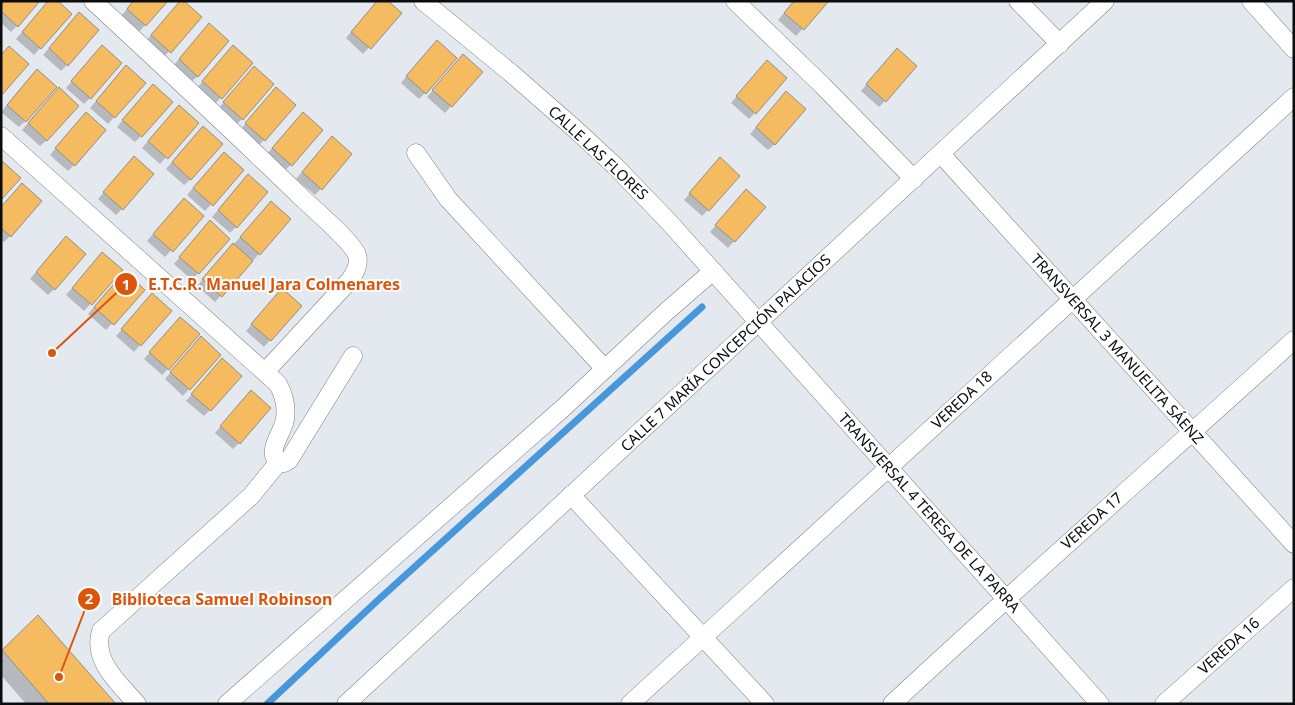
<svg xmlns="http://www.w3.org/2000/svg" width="1295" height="705" viewBox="0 0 1295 705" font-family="'Noto Sans',sans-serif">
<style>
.shadow{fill:#0003}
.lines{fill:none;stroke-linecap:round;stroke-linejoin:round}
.stream{stroke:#4897da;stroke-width:7}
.building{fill:#f4bb60;stroke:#928e88}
.street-casing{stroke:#7c8186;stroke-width:19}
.street{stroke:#fff;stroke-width:18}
.labels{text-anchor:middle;stroke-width:4;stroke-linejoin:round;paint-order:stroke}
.street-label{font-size:15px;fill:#0a0c0e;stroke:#fff}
.leader{fill:none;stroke:#dd550c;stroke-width:2}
.callout-dot{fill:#dd550c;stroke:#fff;stroke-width:2}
.mark-label{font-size:15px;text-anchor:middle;font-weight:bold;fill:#fff}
.callout-label{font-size:16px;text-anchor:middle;font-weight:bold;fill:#dd550c;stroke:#fff;stroke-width:4;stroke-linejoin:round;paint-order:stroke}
</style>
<rect width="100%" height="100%" fill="#e4e9ef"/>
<g class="shadow">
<polygon points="134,1 145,25 139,32 121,16"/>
<polygon points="377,1 400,14 363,54 346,38"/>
<polygon points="794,1 828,1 796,36 778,20"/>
<polygon points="46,4 71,14 34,55 16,39"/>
<polygon points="1,6 17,26 11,32 1,23"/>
<polygon points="175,7 200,17 163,58 145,42"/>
<polygon points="73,20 67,65 61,71 43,55"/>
<polygon points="203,31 198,76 191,82 173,66"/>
<polygon points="431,48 425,93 419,99 401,83"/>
<polygon points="96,53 90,98 84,104 66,88"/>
<polygon points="227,53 251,64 215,104 197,88"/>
<polygon points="891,56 885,101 879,107 861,91"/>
<polygon points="457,62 481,72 445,113 427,97"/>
<polygon points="761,68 755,113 749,119 731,103"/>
<polygon points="120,73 144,83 108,124 90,108"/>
<polygon points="248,74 242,119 236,125 218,109"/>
<polygon points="31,76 25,121 19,127 1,112"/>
<polygon points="147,92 141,136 135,142 117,127"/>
<polygon points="52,95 47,140 40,146 22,130"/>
<polygon points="270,95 264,140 258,146 240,130"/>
<polygon points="780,99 775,144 768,150 750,134"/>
<polygon points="172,113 197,123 160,164 142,148"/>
<polygon points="80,120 74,165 68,171 50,155"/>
<polygon points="297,120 291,165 284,171 266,155"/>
<polygon points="196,134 191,179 184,185 166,169"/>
<polygon points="326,144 351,155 315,195 296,179"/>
<polygon points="217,160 242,170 205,211 187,195"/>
<polygon points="128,164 122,209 116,215 98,199"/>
<polygon points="714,165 708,210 702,216 684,200"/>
<polygon points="242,182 236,227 230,233 212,217"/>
<polygon points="740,197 764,207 728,248 710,232"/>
<polygon points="177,206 202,216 165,257 147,241"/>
<polygon points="1,208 10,236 4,242 1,240"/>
<polygon points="265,209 259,254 215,302 197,286"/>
<polygon points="204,228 198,273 192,280 174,264"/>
<polygon points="60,244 54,289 48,295 30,279"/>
<polygon points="96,260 121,270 84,311 66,295"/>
<polygon points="118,279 143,290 106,330 88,314"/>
<polygon points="276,296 300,306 264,347 246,331"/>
<polygon points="146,301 140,345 134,352 116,336"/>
<polygon points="174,325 168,369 162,375 144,359"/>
<polygon points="195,344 189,389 183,396 165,379"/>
<polygon points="216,366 210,410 204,416 186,401"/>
<polygon points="245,398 239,443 233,449 215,433"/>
<polygon points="38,617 114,704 26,704 1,675 1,653"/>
</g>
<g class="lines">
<polyline class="stream" points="267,704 377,601 702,307"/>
</g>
<g class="building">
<polygon points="5,1 40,1 18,27 1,11 1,5"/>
<polygon points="48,1 58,1 72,14 41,49 22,32"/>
<polygon points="133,1 168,1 146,26 127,9"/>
<polygon points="180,1 184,1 202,17 171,53 151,35"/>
<polygon points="377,1 388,1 402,13 371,49 351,32"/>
<polygon points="794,1 829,1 804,30 784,13"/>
<polygon points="79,12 99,30 68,66 49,48"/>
<polygon points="209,23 229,41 198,77 179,59"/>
<polygon points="437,40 457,58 426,94 406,76"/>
<polygon points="102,45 122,63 91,99 71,81"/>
<polygon points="233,45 253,63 222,99 202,81"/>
<polygon points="9,46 29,64 1,96 1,55"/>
<polygon points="897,48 917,66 886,102 866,84"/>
<polygon points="463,54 483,72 452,107 432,90"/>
<polygon points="767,60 787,78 756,114 736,96"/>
<polygon points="126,65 146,83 115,118 96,101"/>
<polygon points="254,66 274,84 243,120 223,102"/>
<polygon points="37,69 57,87 26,122 7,105"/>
<polygon points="153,84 173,102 142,137 122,120"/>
<polygon points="59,87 79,106 47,141 28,123"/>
<polygon points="276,87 296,105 265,141 245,123"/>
<polygon points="786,91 806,109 775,145 756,127"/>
<polygon points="179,105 199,123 168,159 148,141"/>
<polygon points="86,112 106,130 75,166 55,148"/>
<polygon points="303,112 323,130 292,166 272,148"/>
<polygon points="203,126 223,144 191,180 172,162"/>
<polygon points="332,136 352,154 322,190 302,172"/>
<polygon points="224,152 244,170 213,206 193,188"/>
<polygon points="134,156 154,174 123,210 103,192"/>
<polygon points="720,157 740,176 709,211 689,193"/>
<polygon points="1,160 21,178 1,200"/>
<polygon points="248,174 268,192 237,228 218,210"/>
<polygon points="22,183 42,201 11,237 1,228 1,207"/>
<polygon points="746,189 766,207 735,242 715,225"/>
<polygon points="184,198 204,216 173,252 153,234"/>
<polygon points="271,201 291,219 260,255 240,237"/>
<polygon points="210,220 230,239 199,274 179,257"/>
<polygon points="66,236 86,254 55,290 36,272"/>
<polygon points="233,243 253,261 222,297 202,279"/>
<polygon points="102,252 123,270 92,305 72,288"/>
<polygon points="125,271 145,290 114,325 94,307"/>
<polygon points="282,288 302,306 271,341 251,324"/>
<polygon points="152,293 172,311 141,346 121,329"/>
<polygon points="180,317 200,334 169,370 149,352"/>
<polygon points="201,336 221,355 190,390 170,372"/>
<polygon points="222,358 242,376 211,411 191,394"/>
<polygon points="251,390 271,408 240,444 220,426"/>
<polygon points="38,615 116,704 49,704 2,650"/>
</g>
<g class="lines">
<defs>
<g id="street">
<path d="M93,1C162,65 231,129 299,195C311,207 352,241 357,255C360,264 355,273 350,280L265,372"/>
<polyline points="423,1 511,73 575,129 615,166 668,221 1100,704"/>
<polyline points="735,1 823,86 914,179"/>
<polyline points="1018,1 1060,44"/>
<polyline points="1251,1 1294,49"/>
<path d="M1,136L278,384C284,395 287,405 285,419C283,434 266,449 278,463H284L289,460L353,356"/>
<polyline points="416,153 448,199 605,369"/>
<polyline points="941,154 1294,544"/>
<polyline points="571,495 765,704"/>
<path d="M137,704C119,683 92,661 101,631L251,496L278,463"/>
<polyline points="227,704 563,408 667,311 713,271"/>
<polyline points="346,704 1105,1"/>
<polyline points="630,704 1294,97"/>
<path d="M892,704C1024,581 1160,462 1294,340"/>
<polyline points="1164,704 1294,588"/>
</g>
</defs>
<use href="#street" class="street-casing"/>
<use href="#street" class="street"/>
</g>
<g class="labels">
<g class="street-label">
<text transform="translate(598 153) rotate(43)" y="5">CALLE LAS FLORES</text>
<text transform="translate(1117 349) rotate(48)" y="5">TRANSVERSAL 3 MANUELITA SÁENZ</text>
<text transform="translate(726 353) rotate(-43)" y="5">CALLE 7 MARÍA CONCEPCIÓN PALACIOS</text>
<text transform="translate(962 400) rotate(-43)" y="5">VEREDA 18</text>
<text transform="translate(929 513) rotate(48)" y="5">TRANSVERSAL 4 TERESA DE LA PARRA</text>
<text transform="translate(1092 521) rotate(-42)" y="5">VEREDA 17</text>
<text transform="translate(1229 646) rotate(-42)" y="5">VEREDA 16</text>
</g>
</g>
<path class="leader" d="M52 353L126 284M59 677L89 599"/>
<g class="callout-dot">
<circle cx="52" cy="353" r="5"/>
<circle cx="59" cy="677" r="5"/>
<circle cx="126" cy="284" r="12"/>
<circle cx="89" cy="599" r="12"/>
</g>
<g class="mark-label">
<text x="126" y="290">1</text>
<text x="89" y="604">2</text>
</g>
<g class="callout-label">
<text x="274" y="290">E.T.C.R. Manuel Jara Colmenares</text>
<text x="222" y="605">Biblioteca Samuel Robinson</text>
</g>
<rect width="1295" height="705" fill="none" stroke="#0a0c0e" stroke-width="5"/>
</svg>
